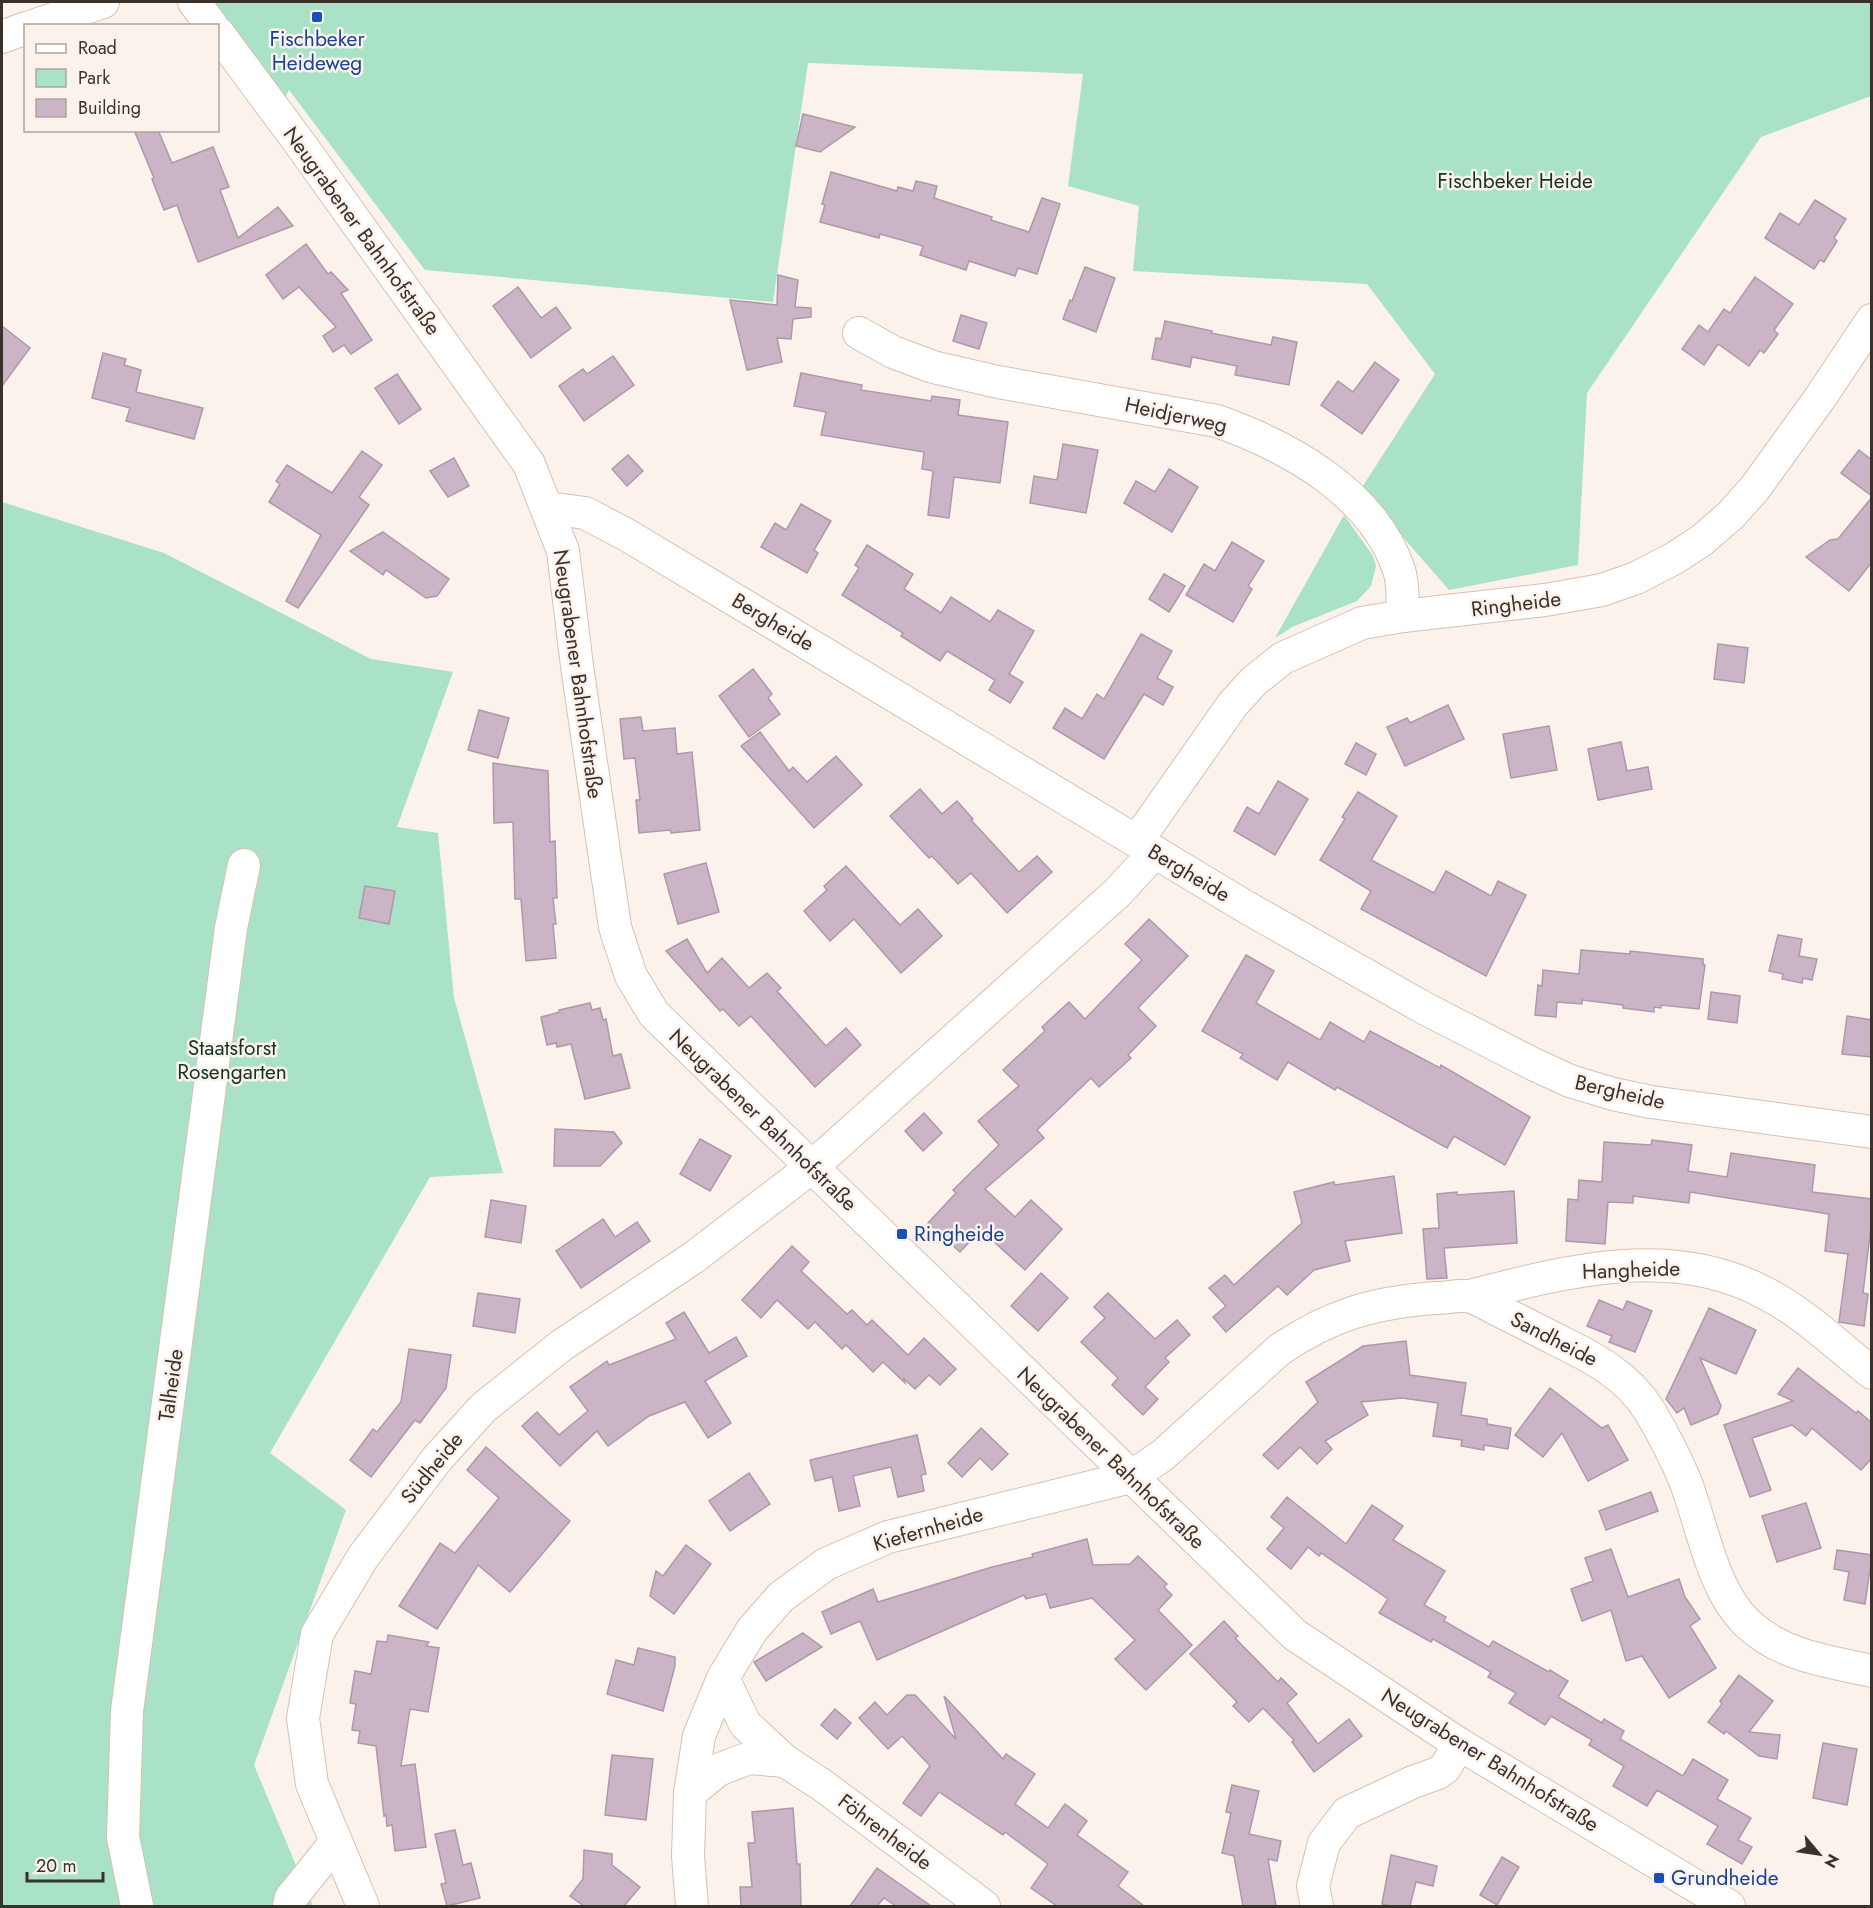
<svg xmlns="http://www.w3.org/2000/svg" width="1873" height="1908" viewBox="0 0 1873 1908" font-family="Jost,sans-serif">
<style>
.green{fill:#a9e2c7}
.building{fill:#cab4c6;stroke:#ae98a9;stroke-width:1.5}
.lines{fill:none;stroke-linecap:round;stroke-linejoin:round}
.minor-casing{stroke:#d8c0b0;stroke-width:34}
.minor{stroke:#fff;stroke-width:32}
.transit-dot{fill:#1a4fb4;stroke:#fcf2ec;stroke-width:2}
.labels{text-anchor:middle;stroke-width:5;stroke-linejoin:round;paint-order:stroke}
.transit-label{font-size:21px;fill:#164399;stroke:#fcf2ec;text-anchor:start}
.park-label{font-size:21px;fill:#133326;stroke:#fcf2ec}
.street-label{font-size:21px;fill:#3b312b;stroke:#fcf2ec}
</style>
<rect width="100%" height="100%" fill="#fcf2ec"/>
<g class="green">
<polygon points="207,2 1871,2 1871,96 1761,137 1587,393 1578,565 1449,590 1361,489 1435,374 1367,284 1133,271 1139,206 1068,186 1083,74 808,63 773,302 425,270 289,90 285,98"/>
<polygon points="2,502 164,553 371,659 453,672 397,827 438,833 454,998 503,1173 430,1177 270,1453 346,1510 254,1765 313,1906 2,1906"/>
<polygon points="1344,515 1373,556 1376,566 1371,586 1357,601 1292,627 1275,638"/>
</g>
<g class="building">
<polygon points="803,114 855,127 820,152 796,146"/>
<polygon points="134,130 158,130 172,163 213,147 229,187 220,190 238,238 278,207 293,226 198,262 177,205 164,210 152,179 154,178"/>
<polygon points="831,172 897,191 898,187 913,191 916,181 937,186 934,198 992,217 991,220 1029,232 1042,198 1060,204 1037,274 1018,268 1015,276 969,261 966,270 920,255 923,246 880,234 879,238 820,222 825,205 822,204"/>
<polygon points="1815,200 1846,219 1834,238 1837,241 1824,262 1820,260 1814,269 1765,238 1780,213 1799,225"/>
<polygon points="306,244 328,274 331,272 348,290 341,293 372,340 351,354 344,345 333,352 323,336 336,327 299,287 283,299 266,275"/>
<polygon points="1085,267 1115,278 1096,332 1063,319 1070,300 1072,301"/>
<polygon points="778,275 798,280 795,307 811,308 811,317 793,319 791,339 777,338 782,362 747,370 730,300 777,305"/>
<polygon points="1755,277 1793,304 1774,330 1778,334 1764,353 1760,350 1749,366 1718,344 1704,365 1682,349 1699,325 1708,332 1724,309 1730,313"/>
<polygon points="518,287 541,318 556,307 571,328 531,358 493,306"/>
<polygon points="961,315 987,323 979,349 953,341"/>
<polygon points="1165,321 1212,331 1211,333 1271,345 1273,337 1297,342 1289,385 1235,375 1237,366 1192,357 1190,367 1152,359 1156,338 1161,339"/>
<polygon points="2,326 30,348 2,386"/>
<polygon points="103,353 126,359 124,365 141,370 136,392 203,408 194,439 126,421 130,408 92,398"/>
<polygon points="613,356 634,385 584,421 559,386 583,369 587,374"/>
<polygon points="1375,362 1399,380 1362,434 1321,405 1338,381 1353,392"/>
<polygon points="801,373 862,385 861,390 931,401 932,396 960,400 958,415 1008,422 1000,483 954,477 949,518 928,515 933,471 922,469 924,452 821,435 826,412 794,406"/>
<polygon points="397,374 421,409 399,424 375,388"/>
<polygon points="1063,444 1098,450 1086,513 1030,503 1034,476 1057,480"/>
<polygon points="1859,450 1872,460 1872,496 1841,473"/>
<polygon points="362,451 382,465 359,497 369,505 298,608 286,601 321,535 269,502 280,484 276,481 287,465 332,493"/>
<polygon points="628,455 643,471 627,486 612,469"/>
<polygon points="454,458 469,486 448,497 430,471"/>
<polygon points="1169,469 1198,487 1172,532 1124,503 1136,481 1155,492"/>
<polygon points="1872,497 1872,562 1849,591 1806,557 1830,540 1838,539"/>
<polygon points="801,504 831,521 814,550 818,553 807,573 761,547 775,523 786,530"/>
<polygon points="383,532 449,579 437,596 426,598 386,570 383,575 350,551"/>
<polygon points="1232,542 1264,561 1248,586 1252,589 1233,622 1186,595 1204,564 1215,571"/>
<polygon points="867,545 913,574 904,589 941,613 951,597 990,622 998,610 1034,631 1009,674 1023,682 1010,703 989,690 995,680 947,651 940,661 901,636 903,633 842,595 859,568 855,565"/>
<polygon points="1164,574 1185,586 1169,612 1149,599"/>
<polygon points="1141,634 1172,651 1157,678 1173,687 1163,705 1144,694 1104,759 1053,728 1065,708 1082,719 1097,694 1104,699"/>
<polygon points="1718,644 1748,648 1744,683 1714,679"/>
<polygon points="753,669 772,694 768,698 780,714 749,737 719,696"/>
<polygon points="1448,705 1464,739 1405,766 1387,727 1407,718 1410,723"/>
<polygon points="479,710 509,718 498,758 468,750"/>
<polygon points="641,717 643,731 675,728 677,754 692,752 700,830 671,833 670,830 639,833 636,800 640,800 635,758 624,759 620,719"/>
<polygon points="1549,726 1557,770 1511,778 1503,734"/>
<polygon points="760,732 789,771 793,767 807,782 836,756 862,785 814,828 741,746"/>
<polygon points="1621,742 1627,771 1648,767 1652,789 1598,800 1588,749"/>
<polygon points="1356,743 1376,754 1366,775 1345,764"/>
<polygon points="493,763 548,771 550,842 555,841 557,898 553,898 556,924 553,924 556,958 526,961 521,899 515,899 513,822 494,823"/>
<polygon points="1278,781 1308,799 1275,855 1234,831 1247,807 1259,814"/>
<polygon points="920,789 942,814 957,801 973,819 971,820 1019,872 1037,856 1052,872 1007,913 971,873 958,884 932,856 929,858 890,816"/>
<polygon points="1358,792 1397,816 1371,860 1434,893 1446,871 1491,896 1498,881 1526,895 1486,976 1361,909 1371,891 1320,860 1345,819 1342,817"/>
<polygon points="706,863 719,912 678,924 664,874"/>
<polygon points="846,866 900,925 918,909 942,936 901,973 854,919 830,941 804,911 827,890 824,886"/>
<polygon points="365,886 395,891 389,924 359,918"/>
<polygon points="1149,919 1188,956 1138,1008 1156,1026 1128,1055 1131,1058 1099,1087 1091,1078 1037,1130 1044,1138 985,1189 1015,1217 1031,1200 1062,1229 1025,1270 981,1230 960,1252 928,1223 956,1193 953,1190 999,1145 978,1121 1019,1086 1003,1070 1045,1031 1042,1027 1069,1002 1085,1019 1142,960 1125,944"/>
<polygon points="1778,935 1802,939 1799,956 1817,959 1812,980 1803,978 1802,983 1782,979 1783,974 1769,971"/>
<polygon points="687,939 707,973 722,958 749,988 767,973 781,988 777,991 826,1046 846,1028 861,1045 815,1087 751,1016 739,1026 723,1009 720,1011 666,951"/>
<polygon points="1581,950 1630,954 1630,951 1703,959 1703,965 1705,965 1699,1009 1661,1005 1661,1008 1654,1007 1654,1012 1623,1008 1623,1005 1582,1000 1582,1004 1557,1002 1556,1017 1535,1015 1538,985 1542,986 1543,970 1579,974"/>
<polygon points="1246,955 1274,971 1256,1003 1320,1040 1330,1022 1364,1042 1370,1031 1440,1068 1441,1065 1530,1117 1505,1165 1454,1136 1447,1148 1337,1087 1335,1090 1288,1062 1277,1080 1240,1058 1243,1054 1202,1031"/>
<polygon points="1711,992 1740,996 1737,1023 1708,1019"/>
<polygon points="590,1003 592,1010 600,1008 603,1020 606,1019 613,1056 621,1054 630,1088 585,1099 571,1044 557,1047 556,1043 547,1045 541,1017 560,1012 559,1010"/>
<polygon points="1847,1016 1872,1020 1872,1057 1842,1054"/>
<polygon points="924,1113 942,1133 923,1151 905,1131"/>
<polygon points="555,1129 614,1132 622,1143 600,1166 554,1166"/>
<polygon points="700,1139 731,1156 710,1191 680,1174"/>
<polygon points="1652,1140 1692,1145 1688,1171 1727,1177 1731,1153 1815,1165 1812,1192 1872,1199 1872,1218 1863,1293 1868,1294 1864,1326 1839,1322 1848,1254 1825,1251 1829,1214 1690,1192 1689,1203 1633,1196 1633,1203 1608,1202 1605,1244 1566,1241 1568,1199 1578,1200 1579,1180 1602,1182 1604,1142 1651,1145"/>
<polygon points="1394,1176 1402,1233 1345,1241 1350,1261 1314,1270 1287,1295 1278,1286 1226,1332 1213,1317 1226,1306 1209,1288 1225,1275 1234,1285 1302,1223 1294,1192 1334,1182 1335,1185"/>
<polygon points="1514,1191 1517,1243 1444,1248 1447,1278 1427,1279 1423,1229 1439,1228 1437,1194 1457,1192 1457,1195"/>
<polygon points="491,1200 526,1206 521,1243 485,1237"/>
<polygon points="603,1219 615,1237 637,1222 650,1241 581,1288 556,1251"/>
<polygon points="792,1246 809,1262 801,1271 847,1314 852,1310 867,1325 872,1320 908,1355 924,1338 956,1369 940,1385 929,1375 915,1389 904,1379 905,1383 883,1362 873,1372 846,1345 842,1349 815,1322 808,1329 777,1300 761,1318 742,1300"/>
<polygon points="1041,1273 1068,1298 1038,1331 1011,1306"/>
<polygon points="478,1293 520,1299 515,1333 473,1326"/>
<polygon points="1108,1293 1155,1339 1177,1320 1190,1335 1165,1358 1169,1362 1145,1387 1158,1399 1143,1415 1112,1385 1118,1378 1081,1342 1105,1318 1094,1307"/>
<polygon points="1599,1300 1623,1310 1627,1301 1652,1311 1635,1352 1609,1342 1612,1336 1587,1326"/>
<polygon points="1709,1308 1756,1330 1736,1374 1700,1358 1721,1406 1718,1414 1691,1425 1684,1408 1677,1413 1666,1399"/>
<polygon points="684,1312 709,1353 736,1337 747,1356 705,1381 731,1423 708,1438 685,1402 649,1416 608,1446 597,1431 560,1466 522,1426 537,1412 559,1435 588,1411 570,1387 607,1361 609,1365 676,1339 666,1323"/>
<polygon points="1406,1341 1410,1375 1466,1383 1461,1415 1487,1419 1487,1424 1511,1428 1508,1449 1484,1445 1484,1450 1461,1446 1462,1440 1433,1436 1438,1403 1402,1398 1361,1402 1368,1415 1325,1441 1332,1449 1317,1464 1300,1447 1278,1469 1263,1455 1318,1402 1306,1382 1363,1346"/>
<polygon points="409,1349 451,1355 446,1388 420,1423 415,1420 371,1477 350,1460 373,1429 377,1432 401,1402"/>
<polygon points="1798,1368 1856,1413 1858,1411 1872,1423 1872,1458 1861,1470 1812,1428 1806,1436 1792,1425 1752,1438 1771,1490 1750,1497 1724,1425 1793,1401 1778,1394"/>
<polygon points="1550,1388 1602,1428 1608,1425 1628,1460 1588,1481 1562,1433 1543,1457 1515,1435"/>
<polygon points="981,1428 1008,1454 992,1470 980,1458 962,1477 948,1463"/>
<polygon points="917,1435 926,1474 921,1475 924,1491 898,1497 891,1467 853,1476 860,1506 839,1511 832,1477 815,1481 810,1460"/>
<polygon points="486,1447 570,1521 510,1592 478,1565 437,1629 399,1606 440,1543 455,1553 499,1498 467,1470"/>
<polygon points="749,1473 770,1504 730,1531 709,1501"/>
<polygon points="1651,1492 1658,1511 1606,1530 1599,1511"/>
<polygon points="1287,1497 1346,1544 1372,1505 1403,1526 1393,1540 1445,1571 1424,1605 1446,1617 1444,1621 1489,1647 1493,1641 1549,1672 1550,1670 1568,1681 1558,1697 1602,1723 1604,1719 1624,1731 1620,1739 1683,1776 1693,1759 1728,1780 1717,1799 1751,1818 1738,1840 1752,1847 1742,1864 1707,1844 1718,1826 1657,1790 1647,1806 1613,1786 1624,1766 1589,1745 1592,1740 1551,1716 1545,1725 1509,1703 1516,1693 1488,1677 1491,1672 1433,1639 1431,1642 1379,1613 1388,1599 1321,1553 1319,1556 1308,1547 1291,1569 1267,1549 1284,1528 1271,1517"/>
<polygon points="1806,1503 1821,1548 1777,1562 1762,1516"/>
<polygon points="1087,1539 1093,1565 1130,1564 1138,1556 1167,1584 1164,1587 1172,1595 1158,1610 1192,1645 1146,1690 1115,1659 1135,1640 1092,1598 1050,1608 1046,1594 1026,1599 1024,1595 877,1660 860,1621 831,1634 822,1612 873,1589 878,1602 992,1567 1033,1557 1032,1554"/>
<polygon points="686,1545 711,1564 674,1614 650,1596 656,1571 663,1576"/>
<polygon points="1611,1549 1628,1597 1679,1579 1685,1597 1700,1619 1690,1626 1716,1668 1669,1698 1642,1656 1626,1661 1611,1610 1582,1621 1571,1589 1593,1581 1585,1558"/>
<polygon points="1837,1550 1872,1555 1865,1604 1844,1600 1849,1572 1834,1569"/>
<polygon points="1224,1621 1238,1636 1235,1638 1278,1682 1281,1678 1297,1694 1287,1703 1318,1744 1349,1719 1362,1736 1314,1772 1292,1742 1294,1740 1263,1708 1249,1722 1233,1706 1237,1702 1190,1654"/>
<polygon points="803,1633 822,1647 766,1681 754,1662"/>
<polygon points="388,1635 429,1642 426,1646 439,1648 428,1712 410,1709 401,1766 415,1764 426,1847 395,1851 392,1825 387,1826 386,1815 384,1816 376,1746 358,1743 360,1731 352,1730 356,1704 350,1703 355,1671 371,1674 377,1641 387,1642"/>
<polygon points="638,1648 675,1657 675,1666 663,1711 607,1694 616,1660 634,1665"/>
<polygon points="1739,1675 1773,1701 1749,1732 1780,1735 1777,1759 1759,1756 1726,1731 1724,1734 1708,1722 1722,1704 1720,1701"/>
<polygon points="907,1695 915,1695 956,1739 944,1696 1003,1759 1006,1754 1035,1774 1015,1804 1048,1828 1065,1804 1087,1821 1077,1835 1128,1872 1118,1886 1144,1906 1057,1906 1031,1888 1048,1864 1005,1832 1003,1835 939,1792 921,1816 903,1803 930,1766 902,1736 888,1749 859,1718 875,1702 887,1715"/>
<polygon points="835,1709 851,1723 837,1739 821,1725"/>
<polygon points="1823,1743 1857,1749 1847,1805 1813,1798"/>
<polygon points="612,1755 653,1759 646,1820 605,1815"/>
<polygon points="1232,1785 1259,1791 1249,1834 1281,1841 1277,1861 1268,1859 1276,1906 1243,1906 1234,1856 1222,1853 1231,1813 1226,1812"/>
<polygon points="793,1808 797,1864 800,1864 801,1906 741,1906 740,1887 752,1887 748,1843 755,1843 752,1812"/>
<polygon points="455,1830 463,1865 471,1863 480,1898 447,1906 441,1884 446,1883 435,1834"/>
<polygon points="584,1850 612,1854 612,1865 640,1887 624,1906 584,1906 570,1896 583,1879"/>
<polygon points="1391,1855 1437,1866 1433,1886 1416,1882 1410,1906 1392,1906 1382,1904"/>
<polygon points="1502,1857 1519,1867 1497,1905 1480,1895"/>
<polygon points="877,1868 931,1906 896,1906 884,1898 877,1906 850,1906"/>
</g>
<g class="lines">
<defs>
<g id="minor">
<polyline points="194,2 212,26"/>
<polyline points="33,26 103,2"/>
<polyline points="218,33 301,145 529,464 563,551 577,666 615,927 631,976 654,1014 1295,1635 1459,1744 1729,1906"/>
<polyline points="2,37 26,28"/>
<path d="M859,333L893,352L933,367L998,382L1217,421C1290,447 1373,493 1399,570C1404,584 1402,601 1403,616"/>
<polyline points="548,508 585,513 627,535 1246,907 1424,1008 1533,1064 1570,1081 1613,1094 1651,1102 1872,1132"/>
<polyline points="1137,841 1233,704 1254,681 1283,658 1362,623 1403,616 1545,600 1602,590 1636,578 1673,559 1701,541 1731,515 1755,488 1820,398 1872,320"/>
<path d="M1470,1296C1567,1271 1671,1243 1765,1293C1804,1313 1838,1346 1872,1373"/>
<polyline points="723,1678 745,1724 785,1761 822,1785 984,1906"/>
<polyline points="690,1793 718,1770 749,1758 785,1761"/>
<polyline points="137,1906 123,1837 127,1711 231,928 244,865"/>
<polyline points="289,1906 291,1898 336,1842"/>
<polyline points="363,1906 312,1784 303,1718 317,1634 363,1557 437,1459 483,1408 562,1345 693,1258 812,1167 1117,893 1155,852"/>
<path d="M692,1906L688,1856L690,1793L699,1736L723,1678L752,1630L781,1597L826,1564L888,1537L1131,1477L1163,1455L1279,1350C1330,1315 1375,1302 1436,1298C1446,1298 1462,1294 1472,1297C1480,1300 1488,1305 1496,1309C1516,1319 1536,1329 1557,1340C1592,1357 1627,1375 1649,1410C1661,1430 1677,1461 1686,1483C1703,1528 1712,1589 1747,1623C1782,1656 1826,1661 1872,1671"/>
<polyline points="1317,1906 1313,1886 1324,1843 1347,1813 1413,1782 1438,1773 1445,1768 1459,1744"/>
</g>
</defs>
<use href="#minor" class="minor-casing"/>
<use href="#minor" class="minor"/>
</g>
<g class="transit-dot">
<rect x="311" y="11" width="12" height="12" rx="3"/>
<rect x="896" y="1228" width="12" height="12" rx="3"/>
<rect x="1653" y="1872" width="12" height="12" rx="3"/>
</g>
<g class="labels">
<g class="transit-label">
<text x="317" y="46" text-anchor="middle">Fischbeker<tspan x="317" dy="24">Heideweg</tspan></text>
<text x="914" y="1241">Ringheide</text>
<text x="1671" y="1885">Grundheide</text>
</g>
<g class="park-label">
<text x="1515" y="188">Fischbeker Heide</text>
<text x="232" y="1055">Staatsforst<tspan x="232" dy="24">Rosengarten</tspan></text>
</g>
<g class="street-label">
<text transform="translate(362 231) rotate(54)" y="7">Neugrabener Bahnhofstraße</text>
<text transform="translate(1176 415) rotate(12)" y="7">Heidjerweg</text>
<text transform="translate(1516 604) rotate(-7)" y="7">Ringheide</text>
<text transform="translate(773 622) rotate(31)" y="7">Bergheide</text>
<text transform="translate(578 674) rotate(82)" y="7">Neugrabener Bahnhofstraße</text>
<text transform="translate(1189 873) rotate(31)" y="7">Bergheide</text>
<text transform="translate(1620 1092) rotate(13)" y="7">Bergheide</text>
<text transform="translate(763 1120) rotate(44)" y="7">Neugrabener Bahnhofstraße</text>
<text transform="translate(1631 1270) rotate(-2)" y="7">Hangheide</text>
<text transform="translate(1554 1339) rotate(27)" y="7">Sandheide</text>
<text transform="translate(171 1385) rotate(-82)" y="7">Talheide</text>
<text transform="translate(1111 1458) rotate(44)" y="7">Neugrabener Bahnhofstraße</text>
<text transform="translate(432 1468) rotate(-51)" y="7">Südheide</text>
<text transform="translate(928 1529) rotate(-16)" y="7">Kiefernheide</text>
<text transform="translate(1490 1760) rotate(32)" y="7">Neugrabener Bahnhofstraße</text>
<text transform="translate(885 1832) rotate(37)" y="7">Föhrenheide</text>
</g>
</g>
<rect width="1873" height="1908" fill="none" stroke="#3b312b" stroke-width="6"/>
<rect x="24" y="24" width="195" height="108" fill="#fcf2ec" stroke="#afa59f" stroke-width="1.5"/>
<rect x="36" y="44" width="30" height="9" fill="#ffffff" stroke="#afa59f" stroke-width="1.5"/>
<text x="78" y="54" font-size="18" fill="#3b312b">Road</text>
<rect x="36" y="69" width="30" height="18" fill="#a9e2c7" stroke="#afa59f" stroke-width="1.5"/>
<text x="78" y="84" font-size="18" fill="#3b312b">Park</text>
<rect x="36" y="99" width="30" height="18" fill="#cab4c6" stroke="#afa59f" stroke-width="1.5"/>
<text x="78" y="114" font-size="18" fill="#3b312b">Building</text>
<g transform="translate(1819 1854) rotate(119)" stroke="#fcf2ec" stroke-width="4.5" paint-order="stroke">
<path d="M0-4.5L10 22L0 15L-10 22Z" fill="#3b312b"/>
<text y="-9" font-size="16" font-weight="bold" text-anchor="middle" fill="#3b312b">N</text>
</g>
<path d="M27 1872v9h76v-9" fill="none" stroke="#3b312b" stroke-width="3"/>
<text x="36" y="1872" font-size="18" fill="#3b312b" stroke="#fcf2ec" stroke-width="4.5" paint-order="stroke">20 m</text>
</svg>
